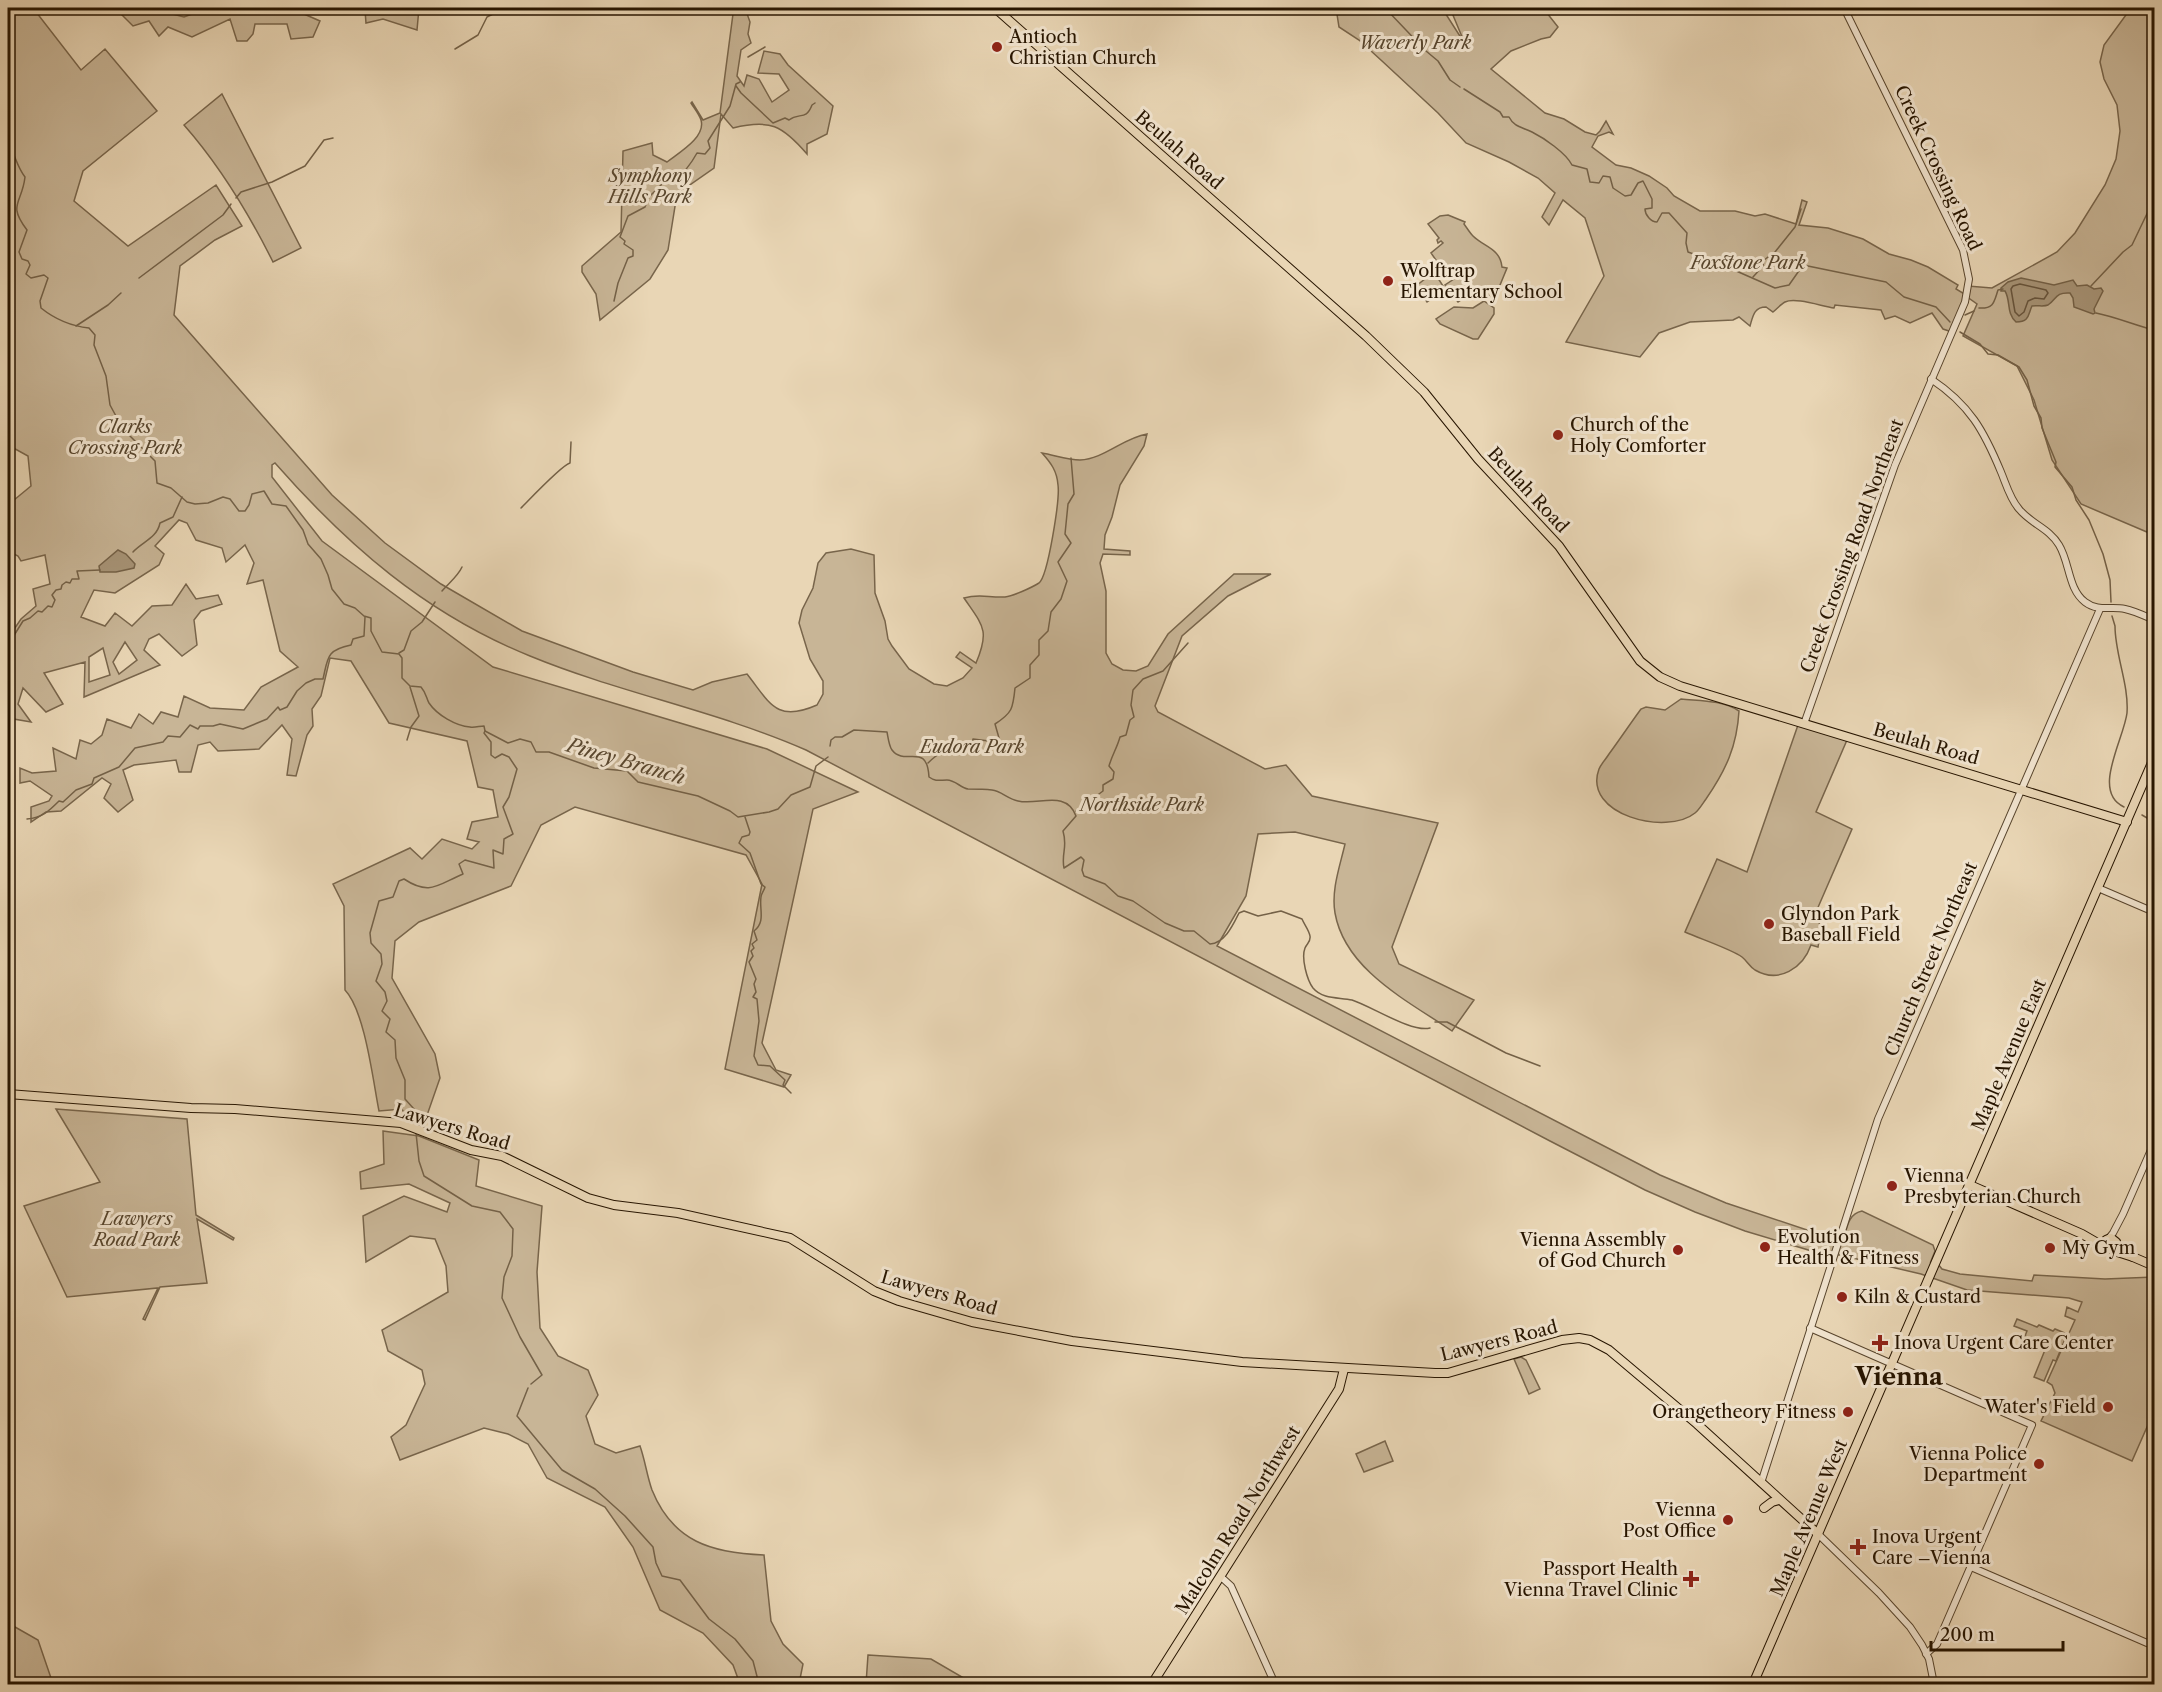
<svg xmlns="http://www.w3.org/2000/svg" width="2162" height="1692" viewBox="0 0 2162 1692" font-family="'Libre Caslon Text',serif">
<style>
.green{fill:#c8b596;stroke:#78654b;stroke-width:1.5;fill-rule:evenodd}
.water{fill:#a79477;stroke:#746147;stroke-width:1.5}
.lines{fill:none;stroke-linecap:round;stroke-linejoin:round}
.shore{stroke:#67543c;stroke-width:1.5}
.stream{stroke:#746147;stroke-width:1.5}
.minor-casing{stroke:#58452d;stroke-width:8}
.major-casing{stroke:#271500;stroke-width:10}
.minor{stroke:#f1e4cf;stroke-width:6}
.major{stroke:#e9d6b5;stroke-width:8}
.poi-dot{fill:#8f2418;stroke:#f1e4cf;stroke-width:2}
.labels{text-anchor:middle;stroke-width:6;stroke-linejoin:round;paint-order:stroke}
.poi-label{font-size:18px;fill:#271500;stroke:#f1e4cf;text-anchor:start}
.park-label{font-size:18px;font-style:italic;fill:#57452d;stroke:#f1e4cf}
.street-label{font-size:18px;fill:#271500;stroke:#f1e4cf}
.water-label{font-size:20px;font-style:italic;fill:#5a4830;stroke:#f1e4cf}
.district-label{font-size:24px;font-weight:bold;fill:#271500;stroke:#f1e4cf}
</style>
<rect width="100%" height="100%" fill="#e9d6b5"/>
<filter id="stains"><feTurbulence type="fractalNoise" baseFrequency=".00333" numOctaves="4"/><feColorMatrix values="0 0 0 0 .2 0 0 0 0 .09 0 0 0 0 .02 0 0 0 .5 -.17"/></filter>
<radialGradient id="worn" r=".72"><stop offset=".6" stop-color="#630" stop-opacity="0"/><stop offset="1" stop-color="#630" stop-opacity=".3"/></radialGradient>
<g class="green">
<path d="M8,8H33L81,70L105,49L157,111L83,171L74,201L128,246L216,185L242,226L215,240L180,266L174,315L332,495L385,543L441,584L522,631L633,672L693,690L712,682L747,674C770,703 776,723 817,705L823,694V681L810,659L799,623L802,610L813,588L818,563L826,553L851,549L874,555L875,593L885,621L888,639L892,646L909,669L934,684L947,686L963,678L972,668L956,657L960,652L976,663C990,630 983,626 964,598C980,593 989,598 1005,597C1013,596 1031,588 1039,583C1048,576 1060,499 1058,485C1057,471 1051,463 1042,453C1054,455 1068,460 1080,460C1104,459 1123,438 1147,434L1144,446L1120,485L1112,517L1105,535L1104,549L1130,551V555L1103,554L1100,563L1106,591V653L1112,664L1123,670L1136,671L1148,666L1168,634L1234,574H1271L1228,596L1182,636L1155,706L1158,712L1265,769L1286,765L1312,796L1438,823L1392,947L1399,964L1474,1000L1452,1031C1408,1001 1345,970 1335,913C1331,890 1340,866 1345,844L1295,832L1258,834L1246,896L1217,946L1660,1175L1726,1203L1828,1237L1830,1233L1834,1235L1833,1238L1843,1241C1847,1230 1847,1214 1862,1211L1933,1245L1935,1251L1931,1261L1934,1259L1942,1269L1960,1274L2032,1281L2034,1275L2105,1279L2154,1277V1411L2132,1461L2041,1421L2055,1393L2052,1385L2047,1382L2075,1320L2065,1316L2067,1307L2078,1312L2082,1302L2069,1298L1967,1290L1921,1274L1840,1255H1825L1745,1231L1695,1212L1645,1190L1550,1141L806,750C717,711 620,693 530,656C426,614 348,546 275,463L272,465V477L322,541L493,667L767,749L858,792L813,809L762,1043L776,1070L791,1075L784,1087L725,1069L762,884L746,855L575,807L541,825L511,886L419,922L395,941L392,978L435,1054L440,1078L425,1121L407,1119L402,1109L379,1111C373,1081 365,1011 345,990L344,906L333,884L410,848L422,859L442,839L472,849L479,842L467,839L472,822L498,817L493,790L478,787L467,741L389,723L351,661L330,658L321,696L312,709L313,726L307,735L296,776L287,775L292,739L282,725L259,749L218,751L210,742L198,745L191,772H179L176,760L134,765L123,770L133,800L118,812L104,798L111,784L102,778L61,811L46,812L31,822V807L49,801L52,796L30,781L20,783V768L32,773L56,771L53,748L76,759L80,740L91,744L102,735L107,719L131,728L139,714L153,724L161,712L178,717L184,696L210,708L244,710L261,687L298,667L280,651L263,580L247,584L254,563L245,545L226,562L222,548L196,540L187,523L179,520L155,546L164,554L159,565L115,593L94,590L81,617L105,626L115,613L132,626L152,606L172,605L186,584L196,599L218,595L222,604L201,611L194,620L197,645L182,656L159,634L149,639L144,650L160,665L84,697L85,662L44,673L63,704L46,712L23,688L18,704L31,722L8,718V638L21,619L36,606L33,589L50,584L45,555L21,561L18,556L12,553L14,538L8,535V493L14,500L31,486L28,456L8,445ZM125,642L137,660L119,674L113,662ZM103,648L110,675L89,682V657Z"/>
<polygon points="115,8 149,8 184,17 209,8 298,8 304,14 320,21 313,37 291,39 287,24 255,24 253,34 247,41 237,41 230,19 192,37 168,27 159,36 149,21 133,26"/>
<polygon points="369,8 419,8 417,30 383,19 366,23 365,10"/>
<path d="M740,8H745L750,22L748,34L751,43L741,50L737,76L744,86L747,75L759,79L772,102L789,90L779,74L758,73L764,51L780,54L788,65L833,106L827,134L807,144V154C782,125 770,119 733,128L721,114L714,168L677,194L668,250L650,279L600,320L596,294L582,272V266L621,232L623,151L652,143L653,155L667,162C680,152 706,137 701,120C699,114 694,108 691,103L692,102L703,120L720,113L733,14Z"/>
<path d="M1336,8H1442L1465,44L1450,8H1543L1558,27L1550,37L1541,39L1511,51L1491,69L1545,113L1564,119L1585,132L1596,135L1600,131L1606,121L1613,134L1609,132L1598,136L1592,147L1616,165L1631,168L1649,176L1667,188L1674,196L1700,211H1735L1755,216L1765,214L1796,224L1802,200L1807,202L1799,225L1828,228L1863,239L1889,254L1911,260L1928,267L1958,285L1956,289L1966,295L1968,286L1992,288L2057,252L2075,233L2105,185L2116,159L2120,131L2117,105L2104,79L2100,62L2104,45L2131,8H2154V535L2081,504L2052,460L2034,400L2017,366L1963,336L1977,304L1967,297L1952,332L1943,329L1932,313L1910,323L1895,316L1885,319L1881,310L1835,305L1834,308C1821,306 1795,297 1785,302C1781,304 1777,309 1773,312L1766,307C1754,307 1753,316 1750,326L1739,317L1733,320L1690,322L1659,333L1640,357L1566,342L1604,276L1585,218L1563,200L1549,225L1542,217L1555,193L1538,178L1509,162L1466,143L1438,113L1382,61L1359,40L1339,27Z"/>
<path d="M222,94L301,248L273,262C248,212 221,167 184,125Z"/>
<path d="M1448,215L1465,222L1464,224C1467,228 1470,233 1473,236C1484,247 1500,248 1502,267L1507,268L1500,285L1488,298L1477,297L1473,292L1458,302L1445,285L1454,279L1448,277L1431,253L1443,243L1441,241L1438,243L1437,240L1439,238L1428,224L1440,216Z"/>
<polygon points="1434,272 1445,289 1427,302 1416,286"/>
<polygon points="1484,301 1494,308 1494,314 1478,339 1473,339 1440,324 1436,319 1454,307 1473,308"/>
<path d="M1681,699C1700,701 1722,700 1739,711C1737,746 1726,770 1706,799C1703,803 1699,810 1695,813C1667,836 1582,815 1599,769C1601,764 1606,759 1609,754C1620,739 1630,724 1641,709L1646,707L1665,710Z"/>
<path d="M1798,725L1847,740L1816,812L1852,829L1816,912L1821,929L1818,947L1811,945C1803,968 1779,984 1755,970C1749,966 1747,961 1742,957C1731,949 1698,938 1685,932L1717,859L1747,872Z"/>
<polygon points="56,1109 187,1119 196,1215 234,1238 233,1240 197,1219 207,1283 160,1287 145,1320 143,1319 158,1288 67,1297 24,1206 100,1182"/>
<path d="M383,1131L419,1136L479,1160L476,1186L542,1206L537,1272L540,1328L558,1356L588,1370L598,1395L586,1416L595,1444L616,1453L640,1446C645,1460 647,1476 652,1490C673,1542 712,1553 764,1555L771,1621L783,1644L803,1664L799,1684H740L733,1665L703,1633L660,1610L633,1547L605,1507L547,1478L528,1444L508,1434L484,1428L400,1460L391,1437L406,1425L425,1384L422,1370L388,1351L382,1330L448,1292L446,1266L435,1239L410,1236L366,1262L363,1216L404,1196L447,1212L450,1203L409,1184L361,1189L360,1172L384,1164Z"/>
<polygon points="2017,1319 2037,1327 2039,1325 2053,1331 2055,1329 2067,1334 2056,1361 2053,1360 2044,1381 2034,1377 2047,1345 2025,1336 2027,1331 2014,1326"/>
<polygon points="1521,1357 1526,1360 1540,1389 1529,1394 1514,1359"/>
<polygon points="1385,1441 1393,1461 1364,1472 1356,1454"/>
<polygon points="8,1623 38,1640 51,1678 29,1684 8,1684"/>
<polygon points="868,1655 931,1659 974,1684 866,1684"/>
</g>
<g class="water">
<path d="M2021,278L2054,285L2073,280L2077,286L2087,285L2094,289L2101,288L2103,291L2094,309L2095,313L2093,314L2074,307L2073,298L2070,293C2055,292 2057,299 2048,305C2044,307 2037,305 2032,306C2028,314 2030,322 2016,322C2006,313 2011,301 2005,291H2001V288L2008,282Z"/>
<polygon points="118,550 126,554 135,564 134,568 116,572 100,572 99,566"/>
</g>
<g class="lines">
<polygon class="shore" points="2020,284 2046,290 2048,293 2044,299 2035,298 2028,301 2024,312 2019,316 2015,312 2011,289 2013,286"/>
<g class="stream">
<polyline points="1385,8 1426,51 1438,61 1450,80 1460,87"/>
<polyline points="455,49 478,35 487,17 493,14"/>
<polyline points="748,57 765,47"/>
<path d="M736,86L741,93L773,123L785,118L789,120C799,112 806,121 812,105L815,103"/>
<path d="M1464,89L1500,112L1503,117H1509C1514,127 1522,127 1532,132C1544,138 1566,153 1572,165L1587,169L1590,182L1599,183L1603,176L1610,177L1613,188L1625,196L1631,195L1638,183L1643,181L1652,199V208L1645,209C1645,215 1651,222 1657,222L1662,213H1669L1687,233L1686,243L1688,252L1699,256L1705,261L1724,259L1734,270L1775,288L1789,285L1803,265L1886,282L1904,297L1936,307L1950,322"/>
<path d="M8,143C15,154 17,167 25,177C22,204 7,204 27,230L19,252L22,259L28,261L30,265L26,274L31,278L44,275L48,278L40,301L41,308C56,320 70,326 89,328L95,335L94,345L106,376L110,405L123,429L155,461L157,483L171,488L187,502L195,504L208,503L223,497L230,499L239,511H245L249,505L252,494L264,491L272,504L286,506L303,530L308,544L321,559L328,575L332,589L344,604L355,608L364,616L371,618V631L382,652L399,654L402,658V678L410,686L421,687C427,694 426,698 429,703C437,715 456,726 470,727C474,728 480,726 484,726L485,731L508,743L520,739L531,742L536,752H549L594,768L627,771L638,782L698,796L730,811L738,817L769,812L778,809L791,795L810,787L816,766L828,757"/>
<polyline points="2154,175 2154,181"/>
<polyline points="236,198 241,192 272,182 305,166 324,140 333,138"/>
<polyline points="1753,277 1763,266 1764,260 1775,252 1795,227 1801,209"/>
<polyline points="139,278 223,215 231,204"/>
<polyline points="2091,286 2123,252 2132,245 2154,199"/>
<path d="M614,301L618,283L628,258L633,256V250L624,244L625,241L620,237L628,216L645,207L649,197L665,181H674C684,173 691,164 697,153L705,154L710,148L708,141L730,106L736,84L740,82"/>
<path d="M1979,308C1994,309 1994,302 1998,290L2003,289"/>
<path d="M2096,313C2116,317 2134,325 2154,330"/>
<polyline points="1965,315 1974,311"/>
<polyline points="76,326 108,305 121,293"/>
<polyline points="1960,332 1980,344 1988,354 1998,355 2019,367 2027,380 2034,406 2041,418 2042,428 2056,462 2055,467 2072,487 2076,500 2089,520 2103,554 2110,580 2111,602"/>
<path d="M521,508C530,499 562,465 570,463L571,442"/>
<path d="M133,552C142,542 157,538 160,523L173,517L182,497"/>
<path d="M442,591C449,583 458,576 462,567"/>
<path d="M2112,616L2115,626C2115,655 2129,684 2127,713C2124,739 2091,792 2124,807"/>
<polyline points="8,645 23,621 30,618 38,611 42,612 48,606 52,607 55,600 52,595 56,590 61,589 62,585 66,582 70,583 72,579 79,579 77,571 100,570"/>
<polyline points="399,653 404,650 411,631 422,622 435,602"/>
<polyline points="407,740 411,727 419,716 410,687"/>
<path d="M830,746L831,740L835,737H842L854,730L887,732C888,737 889,746 892,750C905,767 927,741 929,777C936,782 940,780 947,780C955,780 961,788 968,789C976,789 984,789 992,790C1001,791 1008,799 1018,801C1038,806 1066,789 1076,816L1063,831C1068,848 1061,853 1064,868L1081,857L1084,860L1082,870L1084,876L1105,884L1118,896L1133,901L1165,923L1184,931H1194L1210,944C1225,943 1233,925 1239,913L1244,911L1258,916L1281,911L1302,919C1304,924 1309,930 1310,936C1311,942 1307,943 1305,948C1301,958 1307,980 1313,988C1323,1000 1340,997 1352,1000C1371,1006 1412,1033 1430,1028"/>
<path d="M928,763C938,753 945,749 959,754L971,749L973,739L997,742L999,738L995,724C1012,713 1013,709 1015,688L1030,678V665L1039,655V640L1048,631L1051,612L1061,599L1067,581L1058,562L1071,543L1065,534L1068,504L1074,494L1071,458"/>
<path d="M1076,811L1103,791V785L1113,779L1114,772L1109,766C1112,755 1117,748 1120,737L1126,735L1130,720L1134,717L1131,705L1133,690L1143,679L1163,671L1188,643"/>
<polyline points="2142,815 2154,822"/>
<path d="M745,817L750,832L749,835L742,837L739,843L750,853L761,884L765,887C764,891 761,894 761,897C759,909 766,922 754,931L757,940L752,944L754,948L751,951L753,956L749,962L756,979L754,984L756,992L753,997L757,999L759,1021L754,1056L758,1065L770,1066L785,1080L783,1085L791,1093"/>
<path d="M27,819C42,818 49,811 59,801L63,802L76,790L92,784L94,778L119,767L135,748L163,742L168,736L180,737L190,725L198,729L200,726H213L220,724L243,729L267,719L278,707L280,710L287,707L297,691L306,683L315,679H323C328,658 326,650 351,645L353,639L364,636L365,617"/>
<polyline points="1435,1022 1447,1022 1506,1053 1540,1066"/>
<path d="M415,1124L414,1109L405,1099V1080L396,1058L395,1040L386,1032L390,1019L382,1011L387,1001L385,992L376,981L382,964L381,954L371,943L370,933L379,901L393,897L399,881L404,879C430,896 437,885 463,874L459,864L465,860L494,868L493,850L503,854L504,839L513,834L503,807L509,797L517,769L509,757L502,754L495,758L491,755V742L484,733L485,731"/>
<polyline points="416,1133 419,1161 424,1176 472,1206 500,1212 513,1229 512,1256 504,1277 502,1298 520,1337 542,1375 531,1384"/>
<polyline points="528,1388 517,1416 562,1470 595,1489 625,1516 653,1547 656,1563 662,1576 680,1580 709,1619 735,1639 753,1661 759,1684"/>
</g>
<defs>
<g id="minor">
<path d="M1931,379C1970,405 1984,431 2001,472C2006,484 2010,499 2019,509C2031,524 2049,528 2059,545C2070,563 2068,589 2085,602C2098,612 2111,606 2125,609C2135,611 2145,616 2154,620"/>
<polyline points="1804,724 1895,465 1965,302 1969,279 1963,250 1844,8"/>
<polyline points="2098,888 2154,912"/>
<polyline points="2109,1238 2113,1233 2123,1214 2154,1143"/>
<polyline points="1810,1328 2032,1425 1937,1644 1926,1654"/>
<polyline points="1761,1483 1878,1119 2100,609"/>
<polyline points="1818,1534 1879,1593 1910,1627 1922,1645 1929,1659 1934,1684"/>
<polyline points="1971,1567 2154,1646"/>
<polyline points="1220,1576 1231,1586 1275,1684"/>
</g>
<g id="major">
<polyline points="995,8 1366,336 1424,392 1478,459 1559,546 1640,661 1660,677 1680,686 2127,822"/>
<polyline points="8,1094 191,1108 235,1109 401,1123 471,1150 502,1156 588,1198 614,1205 678,1213 790,1238 874,1291 899,1301 972,1322 1072,1341 1242,1362 1435,1373 1448,1373 1562,1340 1579,1338 1590,1340 1609,1350 1697,1424 1818,1534"/>
<polyline points="1970,1185 2082,1234 2108,1249 2133,1257"/>
<polyline points="2116,1245 2133,1257 2154,1266"/>
<polyline points="2105,1246 2106,1240 2111,1238 2116,1242 2113,1248"/>
<polyline points="1764,1508 1772,1502 1779,1500"/>
<polyline points="1152,1684 1339,1389 1344,1369"/>
<polyline points="1753,1684 2154,758"/>
</g>
</defs>
<use href="#minor" class="minor-casing"/>
<use href="#major" class="major-casing"/>
<use href="#minor" class="minor"/>
<use href="#major" class="major"/>
</g>
<g class="poi-dot">
<circle cx="997" cy="47" r="6"/>
<circle cx="1388" cy="281" r="6"/>
<circle cx="1558" cy="435" r="6"/>
<circle cx="1769" cy="924" r="6"/>
<circle cx="1892" cy="1186" r="6"/>
<circle cx="1765" cy="1247" r="6"/>
<circle cx="2050" cy="1248" r="6"/>
<circle cx="1678" cy="1250" r="6"/>
<circle cx="1842" cy="1297" r="6"/>
<path d="M1877 1334h6v6h6v6h-6v6h-6v-6h-6v-6h6z"/>
<circle cx="2108" cy="1407" r="6"/>
<circle cx="1848" cy="1412" r="6"/>
<circle cx="2039" cy="1464" r="6"/>
<circle cx="1728" cy="1520" r="6"/>
<path d="M1855 1538h6v6h6v6h-6v6h-6v-6h-6v-6h6z"/>
<path d="M1688 1570h6v6h6v6h-6v6h-6v-6h-6v-6h6z"/>
</g>
<g class="labels">
<g class="poi-label">
<text x="1009" y="43">Antioch<tspan x="1009" dy="21">Christian Church</tspan></text>
<text x="1400" y="277">Wolftrap<tspan x="1400" dy="21">Elementary School</tspan></text>
<text x="1570" y="431">Church of the<tspan x="1570" dy="21">Holy Comforter</tspan></text>
<text x="1781" y="920">Glyndon Park<tspan x="1781" dy="21">Baseball Field</tspan></text>
<text x="1904" y="1182">Vienna<tspan x="1904" dy="21">Presbyterian Church</tspan></text>
<text x="1777" y="1243">Evolution<tspan x="1777" dy="21">Health &amp; Fitness</tspan></text>
<text x="1666" y="1246" text-anchor="end">Vienna Assembly<tspan x="1666" dy="21">of God Church</tspan></text>
<text x="2062" y="1254">My Gym</text>
<text x="1854" y="1303">Kiln &amp; Custard</text>
<text x="1894" y="1349">Inova Urgent Care Center</text>
<text x="2096" y="1413" text-anchor="end">Water's Field</text>
<text x="1836" y="1418" text-anchor="end">Orangetheory Fitness</text>
<text x="2027" y="1460" text-anchor="end">Vienna Police<tspan x="2027" dy="21">Department</tspan></text>
<text x="1716" y="1516" text-anchor="end">Vienna<tspan x="1716" dy="21">Post Office</tspan></text>
<text x="1872" y="1543">Inova Urgent<tspan x="1872" dy="21">Care –Vienna</tspan></text>
<text x="1678" y="1575" text-anchor="end">Passport Health<tspan x="1678" dy="21">Vienna Travel Clinic</tspan></text>
</g>
<g class="park-label">
<text x="1415" y="49">Waverly Park</text>
<text x="650" y="182">Symphony<tspan x="650" dy="21">Hills Park</tspan></text>
<text x="1748" y="269">Foxstone Park</text>
<text x="125" y="433">Clarks<tspan x="125" dy="21">Crossing Park</tspan></text>
<text x="972" y="753">Eudora Park</text>
<text x="1142" y="811">Northside Park</text>
<text x="137" y="1225">Lawyers<tspan x="137" dy="21">Road Park</tspan></text>
</g>
<g class="street-label">
<text transform="translate(1179 150) rotate(41)" y="6">Beulah Road</text>
<text transform="translate(1938 168) rotate(65)" y="6">Creek Crossing Road</text>
<text transform="translate(1528 490) rotate(47)" y="6">Beulah Road</text>
<text transform="translate(1852 546) rotate(-70)" y="6">Creek Crossing Road Northeast</text>
<text transform="translate(1926 744) rotate(16)" y="6">Beulah Road</text>
<text transform="translate(1931 959) rotate(-67)" y="6">Church Street Northeast</text>
<text transform="translate(2009 1055) rotate(-67)" y="6">Maple Avenue East</text>
<text transform="translate(452 1127) rotate(17)" y="6">Lawyers Road</text>
<text transform="translate(939 1293) rotate(16)" y="6">Lawyers Road</text>
<text transform="translate(1499 1341) rotate(-14)" y="6">Lawyers Road</text>
<text transform="translate(1809 1518) rotate(-67)" y="6">Maple Avenue West</text>
<text transform="translate(1238 1520) rotate(-58)" y="6">Malcolm Road Northwest</text>
</g>
<g class="water-label">
<text transform="translate(626 761) rotate(16)" y="7">Piney Branch</text>
</g>
<g class="district-label">
<text x="1899" y="1385">Vienna</text>
</g>
</g>
<rect width="2162" height="1692" fill="none" stroke="#e9d6b5" stroke-width="30"/>
<rect x="9" y="9" width="2144" height="1674" fill="none" stroke="#271500" stroke-width="3"/>
<rect x="15" y="15" width="2132" height="1662" fill="none" stroke="#271500" stroke-width="1.5"/>
<path d="M1931 1641v9h132v-9" fill="none" stroke="#271500" stroke-width="3"/>
<text x="1940" y="1641" font-size="18" fill="#271500" stroke="#f1e4cf" stroke-width="4.5" paint-order="stroke">200 m</text>
<rect width="100%" height="100%" filter="url(#stains)"/>
<rect width="100%" height="100%" fill="url(#worn)"/>
</svg>
